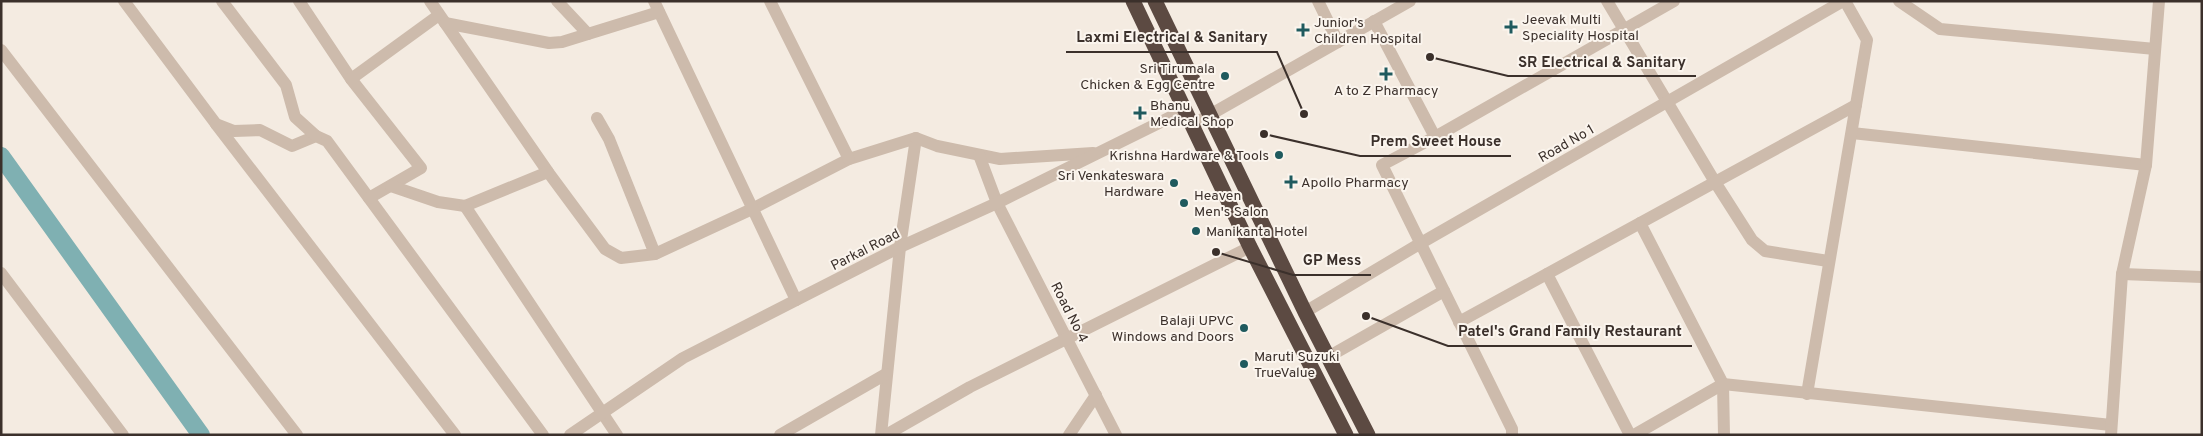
<svg xmlns="http://www.w3.org/2000/svg" width="2203" height="436" viewBox="0 0 2203 436" font-family="Overpass,sans-serif">
<style>
.lines{fill:none;stroke-linecap:round;stroke-linejoin:round}
.canal{stroke:#7fb0b2;stroke-width:18}
.minor{stroke:#cdbbac;stroke-width:12}
.highway{stroke:#5c4a42;stroke-width:15}
.poi-dot{fill:#1f5a5e;stroke:#fbf5ee;stroke-width:2}
.labels{text-anchor:middle;stroke-width:4;stroke-linejoin:round;paint-order:stroke}
.poi-label{font-size:14px;fill:#3b302b;stroke:#fbf5ee;text-anchor:start}
.street-label{font-size:14px;fill:#3b302b;stroke:#fbf5ee}
.leader{fill:none;stroke:#3b302b;stroke-width:2}
.callout-dot{fill:#3b302b;stroke:#fbf5ee;stroke-width:2}
.callout-label{font-size:15px;text-anchor:middle;font-weight:bold;fill:#3b302b;stroke:#fbf5ee;stroke-width:4;stroke-linejoin:round;paint-order:stroke}
</style>
<rect width="100%" height="100%" fill="#f4ebe1"/>
<g class="lines">
<polyline class="canal" points="1,156 201,435"/>
<g class="minor">
<polyline points="124,1 216,124 234,131 260,130 292,146 316,136 327,141 543,435"/>
<polyline points="222,1 286,85 295,117 316,136"/>
<polyline points="299,1 351,79 421,168 369,198"/>
<polyline points="430,1 548,172 605,249 621,258 655,254 752,209 849,159 916,138 900,247 881,435"/>
<polyline points="557,1 588,34"/>
<polyline points="654,1 796,300"/>
<polyline points="770,1 849,159"/>
<polyline points="1318,1 1338,42"/>
<polyline points="1607,1 1715,182 1752,240 1765,251 1828,261"/>
<polyline points="1899,1 1940,29 2155,49"/>
<polyline points="1374,21 1435,137"/>
<polyline points="445,23 549,43 562,42 659,12"/>
<polyline points="1,50 297,435"/>
<polyline points="351,79 439,15"/>
<polyline points="597,118 609,139 655,254"/>
<polyline points="216,124 455,435"/>
<polyline points="1192,125 1410,1"/>
<polyline points="1852,133 2146,165"/>
<polyline points="916,138 937,146 1000,159 1093,153"/>
<polyline points="979,155 997,203 1116,435"/>
<polyline points="391,186 438,202 465,206 548,172"/>
<polyline points="465,206 617,435"/>
<polyline points="1640,223 1723,384 1724,435"/>
<polyline points="1,273 123,435"/>
<polyline points="1547,274 1630,435"/>
<polyline points="2122,274 2202,277"/>
<polyline points="1305,312 1421,243 1843,1"/>
<polyline points="1459,322 1856,105"/>
<polyline points="1328,357 1444,291"/>
<polyline points="1807,394 1867,40 1845,1"/>
<polyline points="570,435 683,358 900,247 997,203 1185,110"/>
<polyline points="780,435 886,374"/>
<polyline points="886,435 970,387 1250,247"/>
<polyline points="1069,435 1096,395"/>
<polyline points="1512,435 1512,429 1382,165 1435,137 1674,1"/>
<polyline points="1634,435 1723,384 2111,425"/>
<polyline points="2111,435 2122,274 2146,165 2159,1"/>
</g>
<g class="highway">
<polyline points="1133,1 1250,247 1346,435"/>
<polyline points="1155,1 1305,312 1368,435"/>
</g>
</g>
<g class="poi-dot">
<path d="M1508.5 19.5h5v5h5v5h-5v5h-5v-5h-5v-5h5z"/>
<path d="M1300.5 22.5h5v5h5v5h-5v5h-5v-5h-5v-5h5z"/>
<path d="M1383.5 66.5h5v5h5v5h-5v5h-5v-5h-5v-5h5z"/>
<circle cx="1225" cy="76" r="5"/>
<path d="M1137.5 105.5h5v5h5v5h-5v5h-5v-5h-5v-5h5z"/>
<circle cx="1279" cy="155" r="5"/>
<path d="M1288.5 174.5h5v5h5v5h-5v5h-5v-5h-5v-5h5z"/>
<circle cx="1174" cy="183" r="5"/>
<circle cx="1184" cy="203" r="5"/>
<circle cx="1196" cy="231" r="5"/>
<circle cx="1244" cy="328" r="5"/>
<circle cx="1244" cy="364" r="5"/>
</g>
<g class="labels">
<g class="poi-label">
<text x="1522" y="24">Jeevak Multi<tspan x="1522" dy="16">Speciality Hospital</tspan></text>
<text x="1314" y="27">Junior's<tspan x="1314" dy="16">Children Hospital</tspan></text>
<text x="1215" y="73" text-anchor="end">Sri Tirumala<tspan x="1215" dy="16">Chicken &amp; Egg Centre</tspan></text>
<text x="1386" y="95" text-anchor="middle">A to Z Pharmacy</text>
<text x="1150" y="110">Bhanu<tspan x="1150" dy="16">Medical Shop</tspan></text>
<text x="1269" y="160" text-anchor="end">Krishna Hardware &amp; Tools</text>
<text x="1164" y="180" text-anchor="end">Sri Venkateswara<tspan x="1164" dy="16">Hardware</tspan></text>
<text x="1301" y="187">Apollo Pharmacy</text>
<text x="1194" y="200">Heaven<tspan x="1194" dy="16">Men's Salon</tspan></text>
<text x="1206" y="236">Manikanta Hotel</text>
<text x="1234" y="325" text-anchor="end">Balaji UPVC<tspan x="1234" dy="16">Windows and Doors</tspan></text>
<text x="1254" y="361">Maruti Suzuki<tspan x="1254" dy="16">TrueValue</tspan></text>
</g>
<g class="street-label">
<text transform="translate(1566 143) rotate(-30)" y="5">Road No 1</text>
<text transform="translate(865 249) rotate(-27)" y="5">Parkal Road</text>
<text transform="translate(1070 312) rotate(63)" y="5">Road No 4</text>
</g>
</g>
<path class="leader" d="M1304 114L1277 52H1066M1430 57L1508 76H1696M1264 134L1360 156H1511M1216 252L1293 275H1371M1366 316L1448 346H1692"/>
<g class="callout-dot">
<circle cx="1304" cy="114" r="5"/>
<circle cx="1430" cy="57" r="5"/>
<circle cx="1264" cy="134" r="5"/>
<circle cx="1216" cy="252" r="5"/>
<circle cx="1366" cy="316" r="5"/>
</g>
<g class="callout-label">
<text x="1172" y="42">Laxmi Electrical &amp; Sanitary</text>
<text x="1602" y="67">SR Electrical &amp; Sanitary</text>
<text x="1436" y="146">Prem Sweet House</text>
<text x="1332" y="265">GP Mess</text>
<text x="1570" y="336">Patel's Grand Family Restaurant</text>
</g>
<rect width="2203" height="436" fill="none" stroke="#3b302b" stroke-width="5"/>
</svg>
